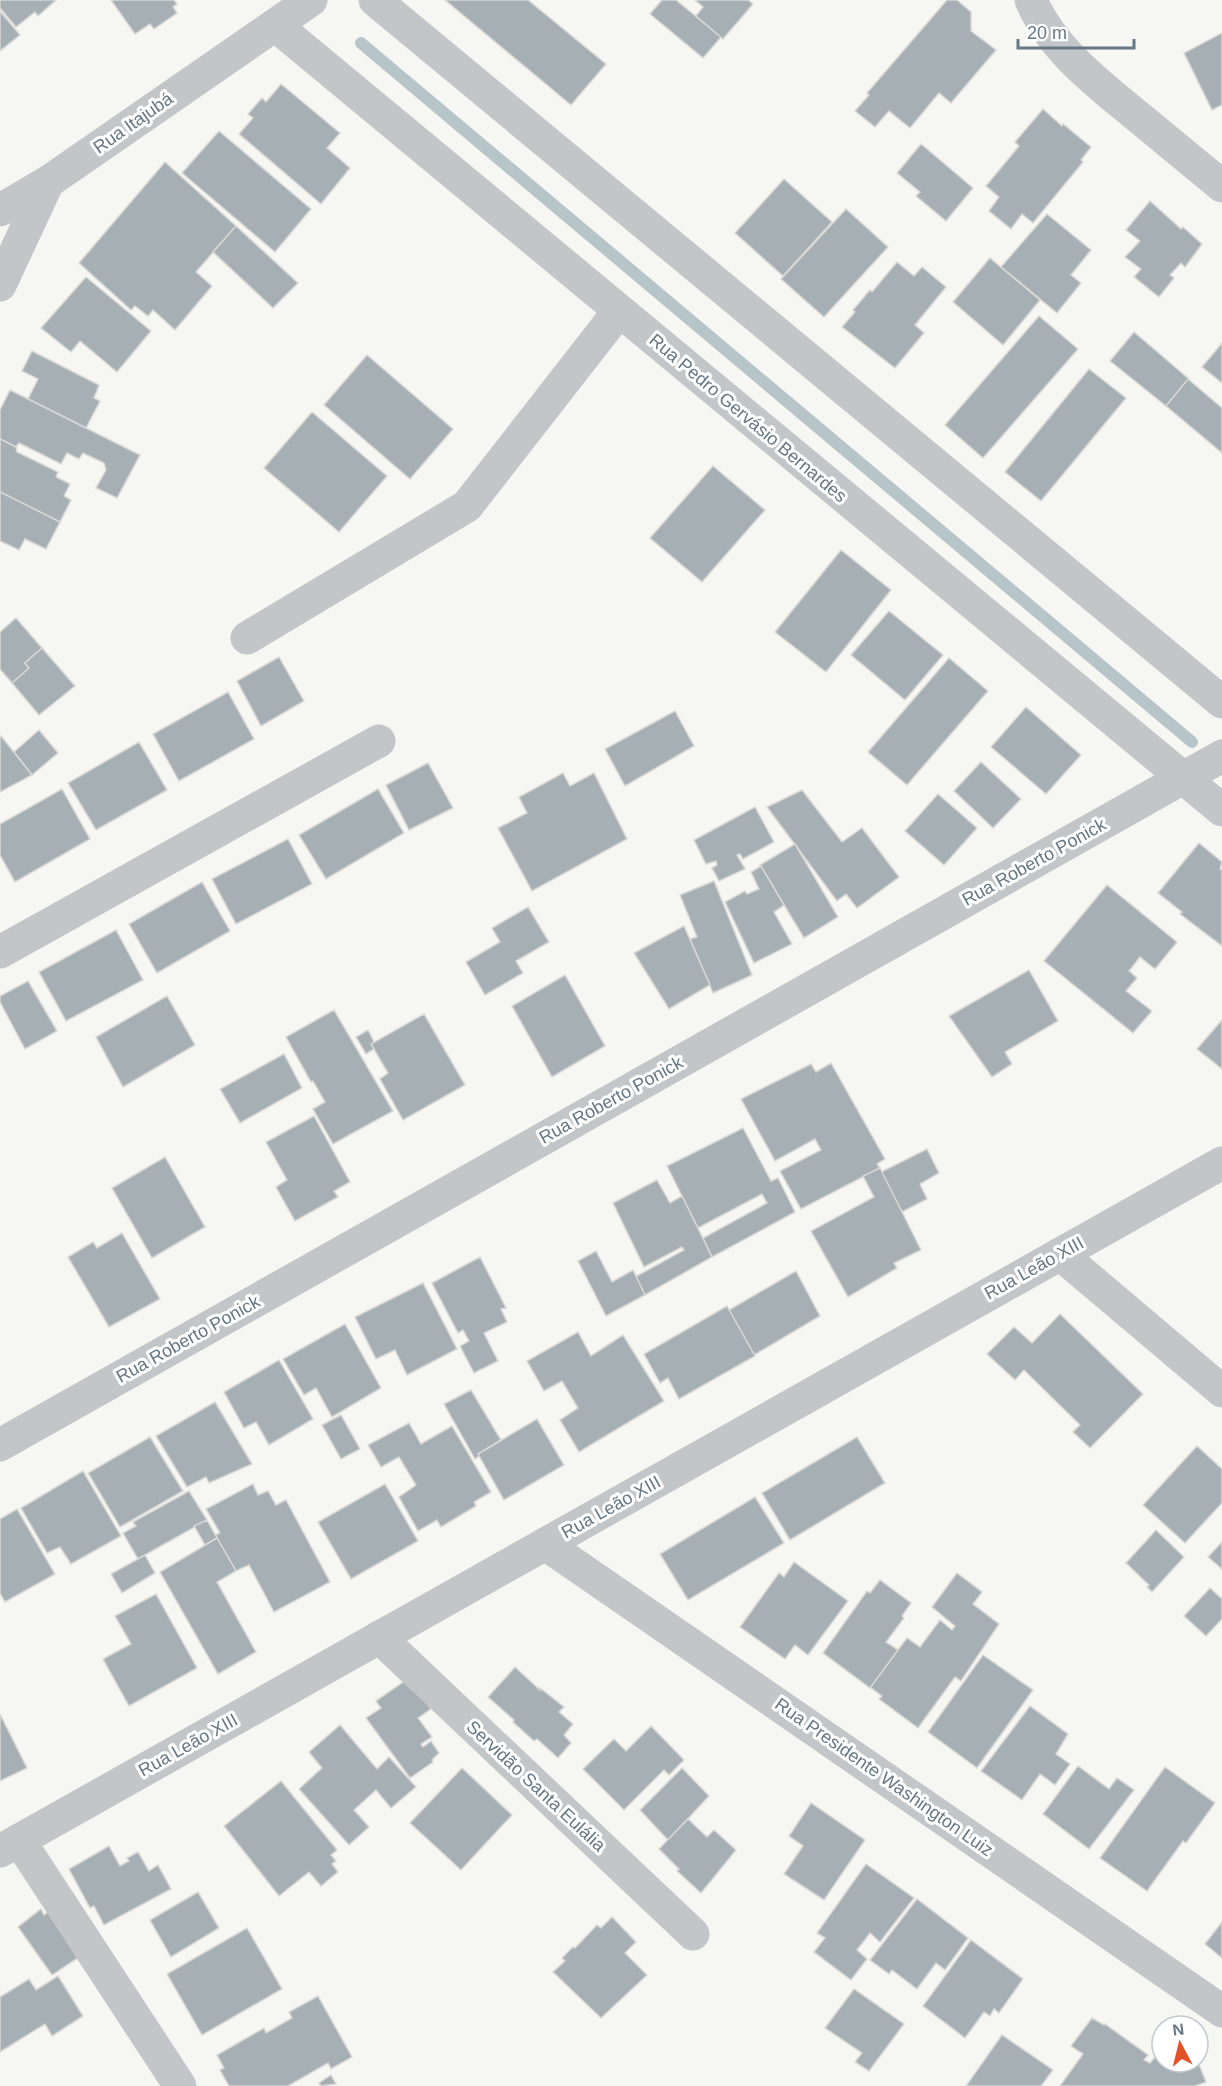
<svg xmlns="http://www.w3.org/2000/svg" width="1222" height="2086" viewBox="0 0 1222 2086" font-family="Helvetica,sans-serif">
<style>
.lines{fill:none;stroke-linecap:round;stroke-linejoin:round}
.stream{stroke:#b7c4c8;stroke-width:12}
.building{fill:#a6afb4;stroke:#d8d8d5;stroke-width:1.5}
.minor{stroke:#c2c6c9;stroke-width:33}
.labels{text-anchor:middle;stroke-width:6;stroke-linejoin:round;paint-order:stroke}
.street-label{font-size:18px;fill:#657684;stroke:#fff}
</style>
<rect width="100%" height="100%" fill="#f6f6f3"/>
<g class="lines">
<polyline class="stream" points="361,43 1192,742"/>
</g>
<g class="building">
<polygon points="0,0 56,0 38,16 35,12 16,27 0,8"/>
<polygon points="111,0 174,0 177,4 173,7 177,13 154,29 150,24 135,34"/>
<polygon points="445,0 528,0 606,64 571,105"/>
<polygon points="662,0 676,0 721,37 703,58 650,14"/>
<polygon points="695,0 748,0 753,4 723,39 696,16 703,7"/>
<polygon points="947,0 957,0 971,12 971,31 996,50 951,103 939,93 910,128 889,111 875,127 855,111 869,95 867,93"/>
<polygon points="0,11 20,35 0,51"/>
<polygon points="1222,33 1222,105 1212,110 1184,53"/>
<polygon points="281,84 340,133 327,148 350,168 321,204 239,134 253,118 248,114 262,98 266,102"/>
<polygon points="1043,109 1062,126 1063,124 1091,147 1081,160 1083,162 1033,223 1022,214 1011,229 989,211 999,197 986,186 1019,146 1015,142"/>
<polygon points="219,131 311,209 275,252 182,173"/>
<polygon points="921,144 973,188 946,221 916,196 920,192 897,173"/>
<polygon points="165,162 236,226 196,272 212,286 175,330 153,310 148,316 135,306 131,310 79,263"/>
<polygon points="784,179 832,222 783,276 735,233"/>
<polygon points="1150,201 1181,229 1183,227 1202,244 1185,267 1181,263 1170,275 1174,278 1159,297 1134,277 1141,269 1125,257 1140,241 1126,230"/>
<polygon points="846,209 888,247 824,317 781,279"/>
<polygon points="1047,214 1091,250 1071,275 1081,283 1057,313 1001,267"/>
<polygon points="236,226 298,283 273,308 213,252"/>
<polygon points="990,258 1040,300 1003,345 953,302"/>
<polygon points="897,262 914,276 922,267 946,287 915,325 924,333 895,368 842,327 855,312 853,310 870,290 872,292"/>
<polygon points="86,277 151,331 117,372 80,341 71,352 41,328"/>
<polygon points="1039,316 1078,349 983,458 945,425"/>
<polygon points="1134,332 1189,379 1166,406 1110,361"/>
<polygon points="1222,343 1222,383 1202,367"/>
<polygon points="32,351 99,385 94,398 100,401 86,428 28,399 38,379 22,371"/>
<polygon points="367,355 453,429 410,479 324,405"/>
<polygon points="1089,369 1126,398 1041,501 1005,472"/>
<polygon points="1188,379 1222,408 1222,453 1166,406"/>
<polygon points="10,390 140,455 117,498 96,488 106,470 104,463 83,453 79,459 67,453 61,464 19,443 16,447 0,439 0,410"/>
<polygon points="312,412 387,476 339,532 264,468"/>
<polygon points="0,439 16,447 17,452 58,472 56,477 70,484 64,496 71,500 60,522 0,492"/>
<polygon points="713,466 765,510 702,582 650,538"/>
<polygon points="0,492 60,522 46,549 25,539 19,550 0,541"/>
<polygon points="841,550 891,590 826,672 775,632"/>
<polygon points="889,611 943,655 905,700 851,655"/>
<polygon points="16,618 42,648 25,663 29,668 12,683 0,669 0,632"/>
<polygon points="42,648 75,686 39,715 12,683 29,668 25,663"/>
<polygon points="279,657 304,701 261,726 237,681"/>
<polygon points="949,658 988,691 907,785 868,752"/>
<polygon points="228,692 254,739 179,781 153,734"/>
<polygon points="1026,707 1081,755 1046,794 991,747"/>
<polygon points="675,711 694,746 625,786 605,749"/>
<polygon points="39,730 58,753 32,775 14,752"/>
<polygon points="1,736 32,775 0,792 0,737"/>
<polygon points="139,742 167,790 96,830 68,783"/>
<polygon points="981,762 1021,799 993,828 954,791"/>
<polygon points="428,763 453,808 409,830 386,785"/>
<polygon points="563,773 570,786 594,773 627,839 532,891 498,828 527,813 519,797"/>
<polygon points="62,789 90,839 15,882 0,855 0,824"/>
<polygon points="378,789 404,833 326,879 299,835"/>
<polygon points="802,790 842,842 862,828 899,877 857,908 846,894 837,901 767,807"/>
<polygon points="938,794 977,828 944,865 905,831"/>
<polygon points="755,807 774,842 743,859 740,854 737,855 745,869 719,881 712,868 717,865 716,861 706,864 694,840"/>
<polygon points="288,839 312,884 236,924 212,879"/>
<polygon points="1199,843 1222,862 1220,869 1222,870 1222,946 1180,914 1182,912 1158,893"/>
<polygon points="795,844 838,917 804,938 760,865"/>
<polygon points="761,866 784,905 774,912 792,944 754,963 725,902 745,891 747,894 759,889 751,872"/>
<polygon points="714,881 752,975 713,993 690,939 697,937 680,895"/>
<polygon points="202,882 230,931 157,973 129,924"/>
<polygon points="1107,885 1177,942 1155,969 1140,957 1129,971 1137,978 1126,991 1152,1011 1133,1033 1044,961"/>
<polygon points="528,907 549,942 516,961 523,973 485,995 466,962 500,942 492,928"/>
<polygon points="684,926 710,985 669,1009 634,953"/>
<polygon points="116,930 143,980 66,1021 39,972"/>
<polygon points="1029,970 1058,1021 1005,1052 1012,1064 992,1077 949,1016"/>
<polygon points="565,975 605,1046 552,1077 512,1006"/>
<polygon points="28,981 57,1031 25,1049 0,1002 0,996"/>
<polygon points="167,996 195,1045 123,1087 96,1037"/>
<polygon points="334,1010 393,1111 333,1144 313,1109 325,1102 313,1081 311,1082 286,1037"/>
<polygon points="424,1014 465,1085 403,1120 380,1079 388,1073 371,1044"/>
<polygon points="1222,1020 1222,1069 1197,1049"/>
<polygon points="368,1030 374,1042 371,1044 374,1049 366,1054 356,1037"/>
<polygon points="284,1054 302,1088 240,1123 220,1089"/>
<polygon points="831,1063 885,1159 877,1164 880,1168 801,1209 780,1171 821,1150 815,1139 775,1161 741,1099 811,1064 816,1072"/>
<polygon points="314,1116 350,1182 334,1191 338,1197 295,1221 276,1187 287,1180 266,1142"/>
<polygon points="743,1128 771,1181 778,1178 795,1212 712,1257 703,1238 767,1203 762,1194 698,1228 667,1166"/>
<polygon points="927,1149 939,1173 920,1184 927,1199 902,1212 881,1172"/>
<polygon points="165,1157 205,1227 152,1258 112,1188"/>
<polygon points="880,1168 921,1250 894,1263 897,1268 848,1297 811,1231 874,1197 863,1176"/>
<polygon points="657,1180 670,1203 682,1196 712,1257 645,1295 635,1277 684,1250 682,1247 644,1267 613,1203"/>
<polygon points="122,1233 160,1299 109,1327 68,1257 93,1242 97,1248"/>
<polygon points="596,1251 612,1282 633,1270 645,1295 606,1316 578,1261"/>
<polygon points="480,1257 506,1308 501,1309 507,1322 484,1333 498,1361 474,1373 460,1346 469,1341 463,1330 458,1333 432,1283"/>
<polygon points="796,1271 820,1316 754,1355 729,1310"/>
<polygon points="423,1283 457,1349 407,1375 395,1350 376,1359 355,1317"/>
<polygon points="727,1306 755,1356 679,1399 668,1378 660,1383 644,1354"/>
<polygon points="1060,1314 1143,1394 1090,1448 1073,1432 1080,1425 1024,1370 1015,1380 987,1354 1014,1327 1032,1343"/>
<polygon points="345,1324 381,1388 332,1417 316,1388 304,1395 283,1359"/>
<polygon points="578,1332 591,1356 623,1335 664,1401 579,1452 560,1420 578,1408 562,1381 544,1391 527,1361"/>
<polygon points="279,1360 313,1419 269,1445 256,1422 244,1428 224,1392"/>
<polygon points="471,1390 501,1440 478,1454 479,1456 475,1459 444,1404"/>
<polygon points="215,1402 252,1464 209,1483 206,1477 187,1487 156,1436"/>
<polygon points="341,1415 360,1449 341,1459 322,1425"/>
<polygon points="537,1419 564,1465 504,1500 478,1454"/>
<polygon points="409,1423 421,1444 452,1426 491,1492 474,1502 476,1506 441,1527 437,1520 418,1531 399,1497 416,1485 399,1457 381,1467 368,1445"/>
<polygon points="150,1437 183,1491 120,1527 88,1473"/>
<polygon points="857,1437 885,1483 790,1540 762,1493"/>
<polygon points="1197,1446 1222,1469 1222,1503 1185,1543 1143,1505"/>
<polygon points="83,1471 121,1536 71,1564 60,1547 47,1553 21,1508"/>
<polygon points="253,1484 258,1495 268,1491 276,1505 286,1500 330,1582 274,1612 249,1565 236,1571 215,1535 220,1533 206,1509"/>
<polygon points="385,1484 418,1541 351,1579 318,1522"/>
<polygon points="189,1491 207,1520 138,1559 123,1533 136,1526 133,1522"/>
<polygon points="755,1497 784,1543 688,1600 660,1554"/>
<polygon points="17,1509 55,1574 5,1602 0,1593 0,1519"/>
<polygon points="207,1520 217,1538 205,1545 194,1526"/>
<polygon points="1156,1530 1184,1557 1152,1592 1147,1587 1149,1585 1126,1563"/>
<polygon points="217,1538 236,1571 217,1582 256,1652 218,1674 160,1572"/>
<polygon points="1222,1542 1222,1569 1208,1557"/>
<polygon points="145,1555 155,1573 122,1593 111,1574"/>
<polygon points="794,1562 848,1601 808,1655 795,1645 785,1659 740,1627 779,1573 784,1577"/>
<polygon points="957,1573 982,1592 973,1604 999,1624 961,1681 955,1677 918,1728 879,1699 882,1696 870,1687 907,1638 920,1647 940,1620 952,1630 955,1626 932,1607"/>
<polygon points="880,1580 911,1603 902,1616 904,1618 886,1642 898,1650 870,1688 823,1653 867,1591 870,1593"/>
<polygon points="1210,1588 1222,1599 1222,1619 1206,1636 1184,1616"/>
<polygon points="156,1594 197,1668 129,1706 103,1659 131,1644 115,1616"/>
<polygon points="983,1655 1033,1690 977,1768 928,1732"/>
<polygon points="515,1667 540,1690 540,1688 564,1707 559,1712 573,1724 564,1735 571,1743 558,1758 537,1739 534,1741 513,1722 514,1720 488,1697"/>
<polygon points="409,1678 431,1709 418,1718 432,1737 421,1744 423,1747 431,1741 439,1753 432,1760 433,1762 410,1778 366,1718 381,1708 376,1701"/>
<polygon points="1030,1706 1068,1734 1056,1754 1070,1764 1055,1785 1040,1774 1022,1800 981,1771"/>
<polygon points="0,1714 27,1768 0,1781"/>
<polygon points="340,1725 377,1769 389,1757 416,1787 391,1808 376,1790 354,1810 369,1827 349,1845 299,1789 322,1768 309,1752"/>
<polygon points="651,1726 684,1760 669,1775 664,1770 624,1810 583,1769 614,1739 626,1751"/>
<polygon points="1078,1766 1109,1789 1117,1778 1134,1790 1089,1849 1043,1814"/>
<polygon points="1165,1767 1215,1803 1186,1843 1183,1841 1147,1891 1100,1858"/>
<polygon points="462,1768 512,1815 461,1870 410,1823"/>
<polygon points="682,1768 709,1796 668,1840 640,1810"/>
<polygon points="281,1781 337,1850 331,1855 336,1861 332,1864 338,1872 321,1886 309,1872 279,1896 224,1826"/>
<polygon points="811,1803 865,1840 824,1900 784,1874 803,1846 789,1836"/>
<polygon points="688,1819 707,1837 714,1830 736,1850 701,1893 677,1871 679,1869 659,1849"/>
<polygon points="109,1846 120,1866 129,1861 127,1858 138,1852 149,1871 158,1865 171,1889 104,1925 94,1906 90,1908 69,1869"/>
<polygon points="866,1864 914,1898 880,1942 870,1933 857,1950 867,1959 851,1980 814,1952 825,1938 817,1933"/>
<polygon points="198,1892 219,1928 171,1957 150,1920"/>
<polygon points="917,1899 968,1938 945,1970 936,1963 917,1989 892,1970 889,1974 870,1960"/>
<polygon points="41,1909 44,1915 49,1911 79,1957 52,1975 18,1927"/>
<polygon points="612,1917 636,1942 625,1953 647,1975 601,2018 553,1972 565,1961 562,1958 573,1947 575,1948 597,1925 601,1928"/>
<polygon points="1222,1922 1222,1958 1205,1944"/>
<polygon points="247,1928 282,1989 202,2035 167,1974"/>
<polygon points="971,1940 1023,1979 999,2013 994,2009 990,2016 984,2012 965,2038 923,2006"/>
<polygon points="58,1976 83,2016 52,2036 45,2024 0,2052 0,1997 29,1979 36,1990"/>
<polygon points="854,1989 904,2024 869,2071 855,2062 862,2053 825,2028"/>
<polygon points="318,1996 352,2057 331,2069 328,2063 288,2086 229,2086 220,2070 224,2068 217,2055 264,2028 266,2033 292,2018 289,2012"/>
<polygon points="1092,2018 1104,2025 1105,2024 1148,2055 1144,2060 1150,2063 1155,2057 1162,2054 1162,2062 1198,2062 1206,2082 1195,2086 1060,2086 1083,2054 1071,2046"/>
<polygon points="1002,2035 1053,2070 1041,2086 966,2086"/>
<polygon points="331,2075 336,2084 321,2086 319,2083"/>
</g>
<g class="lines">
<g class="minor">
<polyline points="375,0 1222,702"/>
<path d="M1031,0C1052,49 1096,82 1136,115C1165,139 1193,162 1222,186"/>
<polyline points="275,25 1222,810"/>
<polyline points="0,210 48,182"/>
<polyline points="0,285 48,182 311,0"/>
<polyline points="247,638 467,506 619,311"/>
<polyline points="0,952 379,741"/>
<polyline points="1060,1254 1222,1391"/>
<polyline points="0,1445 1222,756"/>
<polyline points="545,1544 1222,2011"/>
<polyline points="379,1637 693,1934"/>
<polyline points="19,1840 180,2086"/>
<polyline points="0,1851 1222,1163"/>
</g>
</g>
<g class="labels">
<g class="street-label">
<text transform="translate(133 123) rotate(-35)" y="6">Rua Itajubá</text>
<text transform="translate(748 418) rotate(40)" y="6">Rua Pedro Gervásio Bernardes</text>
<text transform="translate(1034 862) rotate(-29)" y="6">Rua Roberto Ponick</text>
<text transform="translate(611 1100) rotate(-29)" y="6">Rua Roberto Ponick</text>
<text transform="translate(1034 1268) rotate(-29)" y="6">Rua Leão XIII</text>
<text transform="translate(188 1339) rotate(-29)" y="6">Rua Roberto Ponick</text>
<text transform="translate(611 1507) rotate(-29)" y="6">Rua Leão XIII</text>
<text transform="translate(188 1745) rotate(-29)" y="6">Rua Leão XIII</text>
<text transform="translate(884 1777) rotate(35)" y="6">Rua Presidente Washington Luiz</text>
<text transform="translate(536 1786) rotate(43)" y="6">Servidão Santa Eulália</text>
</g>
</g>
<g transform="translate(1180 2044) rotate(353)"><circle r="28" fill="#ffffff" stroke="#c1c8ce" stroke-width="1.5"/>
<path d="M0-4.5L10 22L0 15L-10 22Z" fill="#e25127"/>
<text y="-9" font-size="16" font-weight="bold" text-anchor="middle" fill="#657684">N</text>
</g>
<path d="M1018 39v9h116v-9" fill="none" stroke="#657684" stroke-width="3"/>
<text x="1027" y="39" font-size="18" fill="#657684" stroke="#ffffff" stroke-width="4.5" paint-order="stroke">20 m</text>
</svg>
